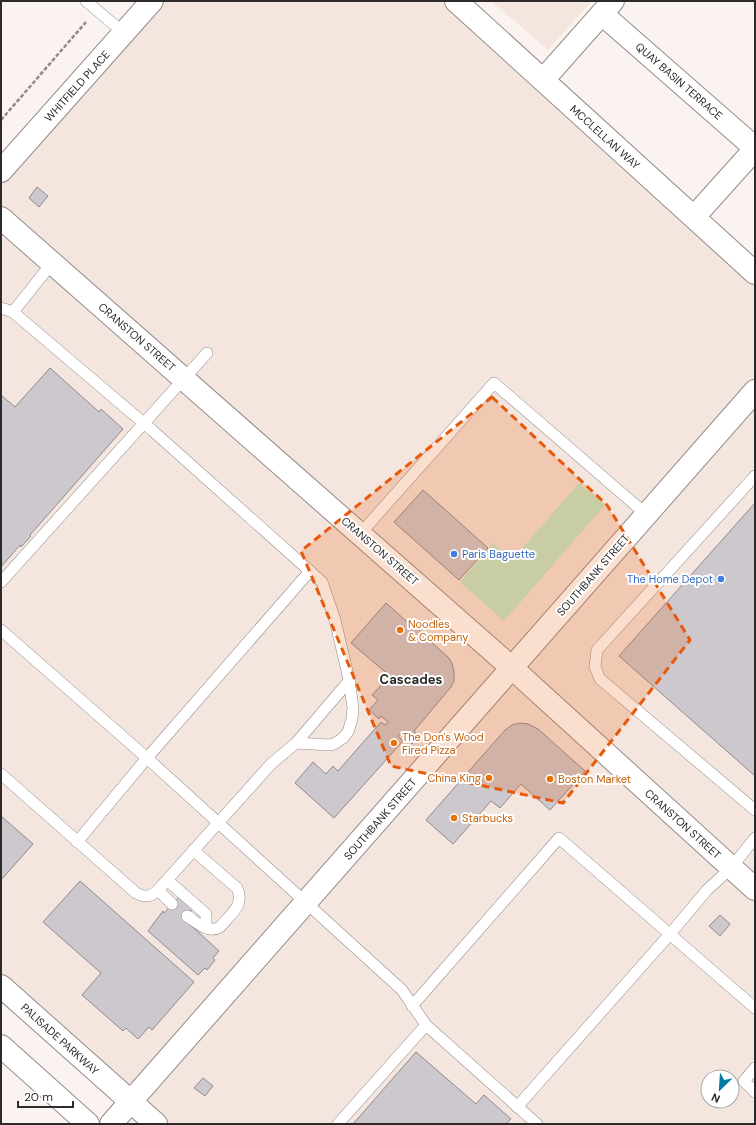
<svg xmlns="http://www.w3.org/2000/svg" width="756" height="1125" viewBox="0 0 756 1125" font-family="'DM Sans',sans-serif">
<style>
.built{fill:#f4e5de;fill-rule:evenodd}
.green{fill:#c2eacb}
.building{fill:#ccc8cd;stroke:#8e8a8f}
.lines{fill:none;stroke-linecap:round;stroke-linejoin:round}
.service-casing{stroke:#938c89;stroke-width:12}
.minor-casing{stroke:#938c89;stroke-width:24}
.secondary-casing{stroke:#938c89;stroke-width:24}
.path{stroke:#908b89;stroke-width:2.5;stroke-dasharray:4 2;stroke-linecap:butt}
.service{stroke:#fff;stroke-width:11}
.minor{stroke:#fff;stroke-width:22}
.secondary{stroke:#fff;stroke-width:22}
.marked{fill:#e8590c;fill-opacity:0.2;stroke:#e8590c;stroke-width:3;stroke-dasharray:8 5;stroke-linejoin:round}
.shop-dot{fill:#3f7fe0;stroke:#fff;stroke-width:1.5}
.food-dot{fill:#e8710a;stroke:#fff;stroke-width:1.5}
.labels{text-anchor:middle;stroke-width:4;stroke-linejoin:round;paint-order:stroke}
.street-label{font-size:11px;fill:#2d2a29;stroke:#fff}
.shop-label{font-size:11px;fill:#366cbe;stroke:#fff;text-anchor:start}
.food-label{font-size:11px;fill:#c56008;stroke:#fff;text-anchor:start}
.quarter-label{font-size:13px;font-weight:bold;fill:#2d2a29;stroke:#fff}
</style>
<rect width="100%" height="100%" fill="#faf3f0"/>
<g class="built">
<path d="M156,1H452L755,273V1124H156L1,986V172ZM708,1077H732V1101H708Z"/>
<polygon points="491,1 592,1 548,50"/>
</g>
<polygon class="green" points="579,483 605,505 504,621 460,582 493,543 512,560"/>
<g class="building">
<polygon points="37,187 48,196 39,207 29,198"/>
<polygon points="50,368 99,412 101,409 123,429 30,535 31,536 21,547 20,545 1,567 1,395 15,407"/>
<polygon points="423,490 488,548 459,580 394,522"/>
<polygon points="755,503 755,776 619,656"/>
<polygon points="386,603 414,628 415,626 423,634 423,635 448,657 452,663 454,672 454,681 451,687 414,731 419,736 412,744 401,734 398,736 403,741 334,818 295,783 313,762 326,774 333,766 338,771 381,722 385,725 388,722 381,716 379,719 369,710 378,700 372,695 390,676 351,643"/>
<polygon points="520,723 528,724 538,729 585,771 550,810 521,784 500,808 491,801 453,844 426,820 505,730 512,725"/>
<polygon points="1,816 33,844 1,880"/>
<polygon points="80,881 194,982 152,1030 149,1027 138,1039 126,1028 123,1031 82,995 101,973 43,922"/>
<polygon points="181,895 195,907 184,919 219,951 213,958 215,960 207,970 205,968 198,975 148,931 163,911 164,913"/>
<polygon points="720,915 730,924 720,936 709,926"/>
<polygon points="416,1052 476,1104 484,1095 511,1119 506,1124 353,1124"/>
<polygon points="203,1078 213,1086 205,1096 194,1088"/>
</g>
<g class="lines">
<defs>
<g id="service">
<polyline points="86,1 124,33"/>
<path d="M1,308L13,312L153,431L322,582L335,620L349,679L353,708L352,719L348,732L343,738L334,744L329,745L296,743L271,764L158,890C151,897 145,898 136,893L1,774"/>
<polyline points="13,312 52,263"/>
<polyline points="755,476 597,650 595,667 600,679 755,810"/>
<polyline points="360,534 494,383 647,515"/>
<polyline points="1,582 207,353"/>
<polyline points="1,630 147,758 402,990 426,1025 537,1124"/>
<polyline points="296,743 349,681"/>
<polyline points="77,842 147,758 310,571"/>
<polyline points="167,880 206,914 206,928"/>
<polyline points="158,890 172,904"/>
<path d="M187,916C198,923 208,934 220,927C231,914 245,905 237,888L193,850"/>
<polyline points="412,1006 559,838 755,1008"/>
<polyline points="755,1068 744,1081 755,1092"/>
<polyline points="517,1107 670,934 707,890 731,868 755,838"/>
<polyline points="338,1124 426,1025"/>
</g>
<g id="minor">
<polyline points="456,1 755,273"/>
<polyline points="602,14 755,148"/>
<polyline points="543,80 613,1"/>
<polyline points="1,171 152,1"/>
<polyline points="694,217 755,149"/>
<polyline points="1,218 512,668 755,889"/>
<polyline points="111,1124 755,391"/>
</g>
<g id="secondary">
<polyline points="1,986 156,1124"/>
<polyline points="1,1046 88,1124"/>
</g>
</defs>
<use href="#service" class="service-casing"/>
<use href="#minor" class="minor-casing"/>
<use href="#secondary" class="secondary-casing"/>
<polyline class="path" points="1,120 86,22"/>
<use href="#service" class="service"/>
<use href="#minor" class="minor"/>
<use href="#secondary" class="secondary"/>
</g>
<path class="marked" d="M492,397L607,505L690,640L563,803L391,766L301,551Z"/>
<g class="shop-dot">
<circle cx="454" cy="554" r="4"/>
<circle cx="721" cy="579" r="4"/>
</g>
<g class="food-dot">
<circle cx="400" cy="630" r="4"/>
<circle cx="394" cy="743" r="4"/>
<circle cx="489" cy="778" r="4"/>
<circle cx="550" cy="779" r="4"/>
<circle cx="454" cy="818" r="4"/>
</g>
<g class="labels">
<g class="street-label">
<text transform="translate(679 81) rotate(41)" y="4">QUAY BASIN TERRACE</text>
<text transform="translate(77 86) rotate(-48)" y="4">WHITFIELD PLACE</text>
<text transform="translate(605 137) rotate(42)" y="4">MCCLELLAN WAY</text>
<text transform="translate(137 337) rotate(41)" y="4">CRANSTON STREET</text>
<text transform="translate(380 551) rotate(41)" y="4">CRANSTON STREET</text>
<text transform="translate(593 575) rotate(-49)" y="4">SOUTHBANK STREET</text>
<text transform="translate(380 819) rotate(-49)" y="4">SOUTHBANK STREET</text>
<text transform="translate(683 824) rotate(42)" y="4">CRANSTON STREET</text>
<text transform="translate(60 1039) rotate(42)" y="4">PALISADE PARKWAY</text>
</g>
<g class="shop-label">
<text x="462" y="558">Paris Baguette</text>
<text x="713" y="583" text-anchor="end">The Home Depot</text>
</g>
<g class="food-label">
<text x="408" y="628">Noodles<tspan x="408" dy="13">&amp; Company</tspan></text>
<text x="402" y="741">The Don's Wood<tspan x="402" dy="13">Fired Pizza</tspan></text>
<text x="481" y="782" text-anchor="end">China King</text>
<text x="558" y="783">Boston Market</text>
<text x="462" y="822">Starbucks</text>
</g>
<g class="quarter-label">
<text x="411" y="684">Cascades</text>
</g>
</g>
<rect width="756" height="1125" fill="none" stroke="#2d2a29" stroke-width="4"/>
<g transform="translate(720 1089) rotate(205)"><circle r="19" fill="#ffffff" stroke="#abaaa9"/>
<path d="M0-3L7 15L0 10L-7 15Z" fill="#027aa2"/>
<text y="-6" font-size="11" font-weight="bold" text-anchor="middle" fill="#2d2a29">N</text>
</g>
<path d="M18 1101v6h55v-6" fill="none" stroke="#2d2a29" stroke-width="2"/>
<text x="24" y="1101" font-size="12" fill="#2d2a29" stroke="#ffffff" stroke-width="3" paint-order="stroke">20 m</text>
</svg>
